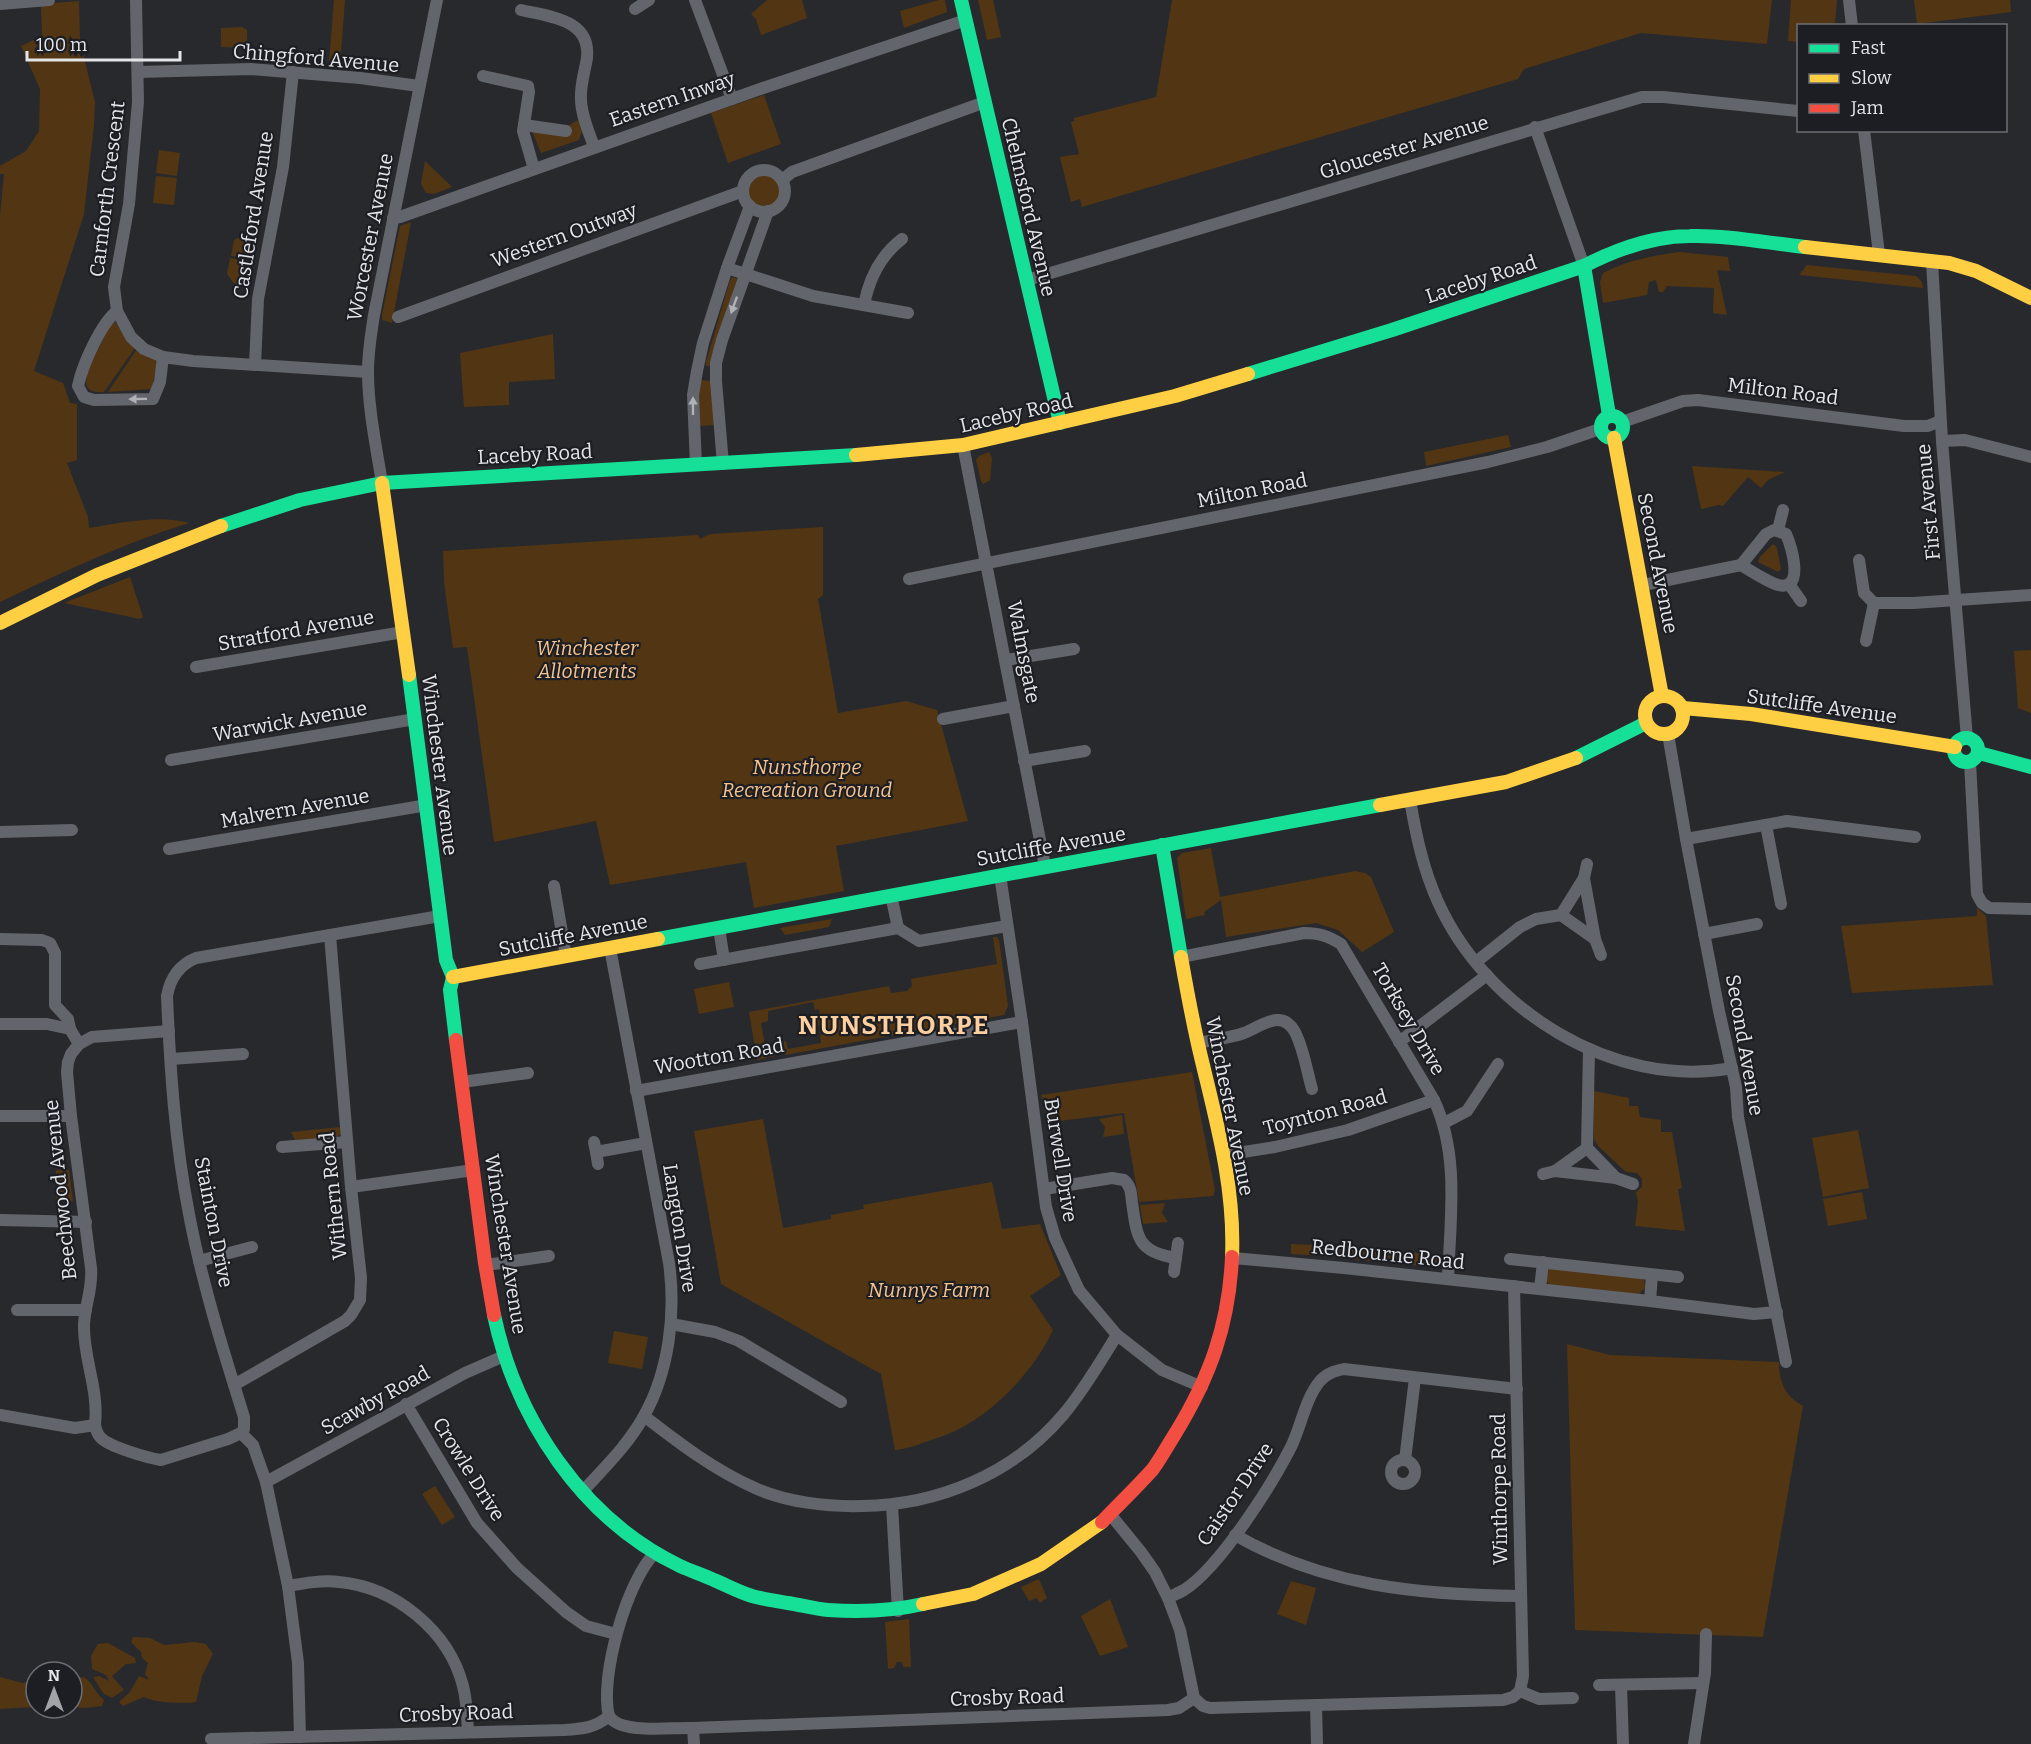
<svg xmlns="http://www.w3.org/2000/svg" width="2031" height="1744" viewBox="0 0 2031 1744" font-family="Bitter,serif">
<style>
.green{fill:#523613}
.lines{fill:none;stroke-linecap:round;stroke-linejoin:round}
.street{stroke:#63656d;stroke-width:12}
.fast{stroke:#16e098;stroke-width:14}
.slow{stroke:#ffcf43;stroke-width:14}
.jam{stroke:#f24e42;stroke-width:14}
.oneway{fill:#b0b2b7}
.labels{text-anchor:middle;stroke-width:4.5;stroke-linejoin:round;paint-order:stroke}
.street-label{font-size:20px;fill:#e4e5e9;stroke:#1c1e24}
.park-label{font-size:20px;font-style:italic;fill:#f6c38c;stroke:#1c1e24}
.district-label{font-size:26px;font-weight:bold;letter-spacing:1.5px;fill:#fccf9f;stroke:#1c1e24}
</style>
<rect width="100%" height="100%" fill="#28292c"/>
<g class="green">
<polygon points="334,0 345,0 340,64 329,63"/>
<polygon points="767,0 802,0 807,18 761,35 756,19 751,14"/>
<polygon points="939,0 945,0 947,12 904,28 900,11"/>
<polygon points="978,0 993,0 1001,37 987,40"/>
<polygon points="1172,0 1772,0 1767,44 1641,33 1524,69 1518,79 1082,207 1080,199 1071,202 1060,157 1079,154 1071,122 1074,121 1074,118 1156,97"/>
<polygon points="1791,0 1837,0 1835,25 1798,26 1798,42 1788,41"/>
<polygon points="1914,0 2010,0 2011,12 1917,24"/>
<path d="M79,1L80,42L95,102L94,125L84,214L34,371L63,383L70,403L77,404V460L67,463L88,517L89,528C119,523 159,514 189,523C123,543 61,573 0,602V216L4,174H0V166L26,151L39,131L40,89L21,46L42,36L41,4Z"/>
<polygon points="242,27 247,30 247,48 221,47 221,28"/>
<polygon points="764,95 781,144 728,163 711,113"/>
<polygon points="578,120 582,131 579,140 541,153 532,131 566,127"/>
<polygon points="159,150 180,153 177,176 156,173"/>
<polygon points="425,161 452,187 434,194 426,193 421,184"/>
<circle cx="764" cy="190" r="17"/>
<polygon points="156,176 177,178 174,205 153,203"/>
<polygon points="411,222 392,323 382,320 382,315 400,226"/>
<polygon points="249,231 252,237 248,258 231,256 234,240"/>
<path d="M1680,252L1728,257L1730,271L1717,270L1727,315L1713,313L1714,288L1667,286L1663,292H1659L1656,280L1649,282L1647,295L1603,303L1600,282L1603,273C1626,261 1654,255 1680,252Z"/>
<polygon points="230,258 247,261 244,282 237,288 227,274"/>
<polygon points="1807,265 1916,276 1922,282 1923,288 1799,275"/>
<polygon points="733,277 737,279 710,366 706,366 706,362 730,280"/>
<path d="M115,322L135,348L104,392C73,395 90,365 98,350C103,341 107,328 115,322Z"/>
<polygon points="553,334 555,379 509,382 509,405 464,407 460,353"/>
<polygon points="137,349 158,361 152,389 108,392"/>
<polygon points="701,380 712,381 716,425 699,426 698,402"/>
<polygon points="1508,435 1511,447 1426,466 1424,452"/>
<polygon points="989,452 992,458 990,480 983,484 981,481 976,460 979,456"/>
<polygon points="1692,466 1785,472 1768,480 1761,488 1748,477 1723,506 1719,505 1701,509"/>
<polygon points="823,527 823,595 818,599 838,713 906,701 937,710 968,821 836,846 844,891 754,908 746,862 610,885 596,821 494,842 467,647 453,648 444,582 443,551 698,535 700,539 710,534"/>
<polygon points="1773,544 1776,546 1777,548 1781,569 1778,572 1758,562 1760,557"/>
<polygon points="130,577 143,617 140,619 64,603"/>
<polygon points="2031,650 2031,713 2018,708 2014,651"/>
<polygon points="1211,848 1220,897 1355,871 1365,873 1371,877 1394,932 1362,952 1338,930 1316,923 1226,937 1221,900 1204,912 1205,915 1186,919 1177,858 1182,853"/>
<polygon points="1977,908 1986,916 1993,985 1852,993 1841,926 1977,916"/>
<polygon points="832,919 829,927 785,935 780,928"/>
<polygon points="993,937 997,937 999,940 1008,1006 1004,1015 785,1055 782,1042 786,1041 788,1049 821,1043 820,1035 823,1034 822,1025 818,1026 817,1019 820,1018 819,1009 815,1010 813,1002 768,1011 768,1021 761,1023 765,1045 773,1044 775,1056 757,1060 749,1012 889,986 891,993 907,991 912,986 911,979 997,964"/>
<polygon points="729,982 734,1007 699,1014 694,989"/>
<polygon points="1192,1072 1215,1190 1213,1196 1139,1202 1124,1113 1051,1122 1046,1117 1041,1095"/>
<polygon points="1594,1091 1629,1098 1629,1106 1638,1106 1640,1117 1661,1120 1661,1132 1672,1132 1682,1188 1678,1189 1685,1231 1635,1226 1638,1202 1636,1192 1642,1187 1642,1179 1637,1173 1626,1172 1598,1146 1594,1139"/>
<polygon points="1122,1115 1124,1134 1103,1137 1105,1127 1099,1119"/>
<path d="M763,1119L783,1228L831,1219V1215L864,1209L863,1205L992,1182L1002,1229L1040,1224L1061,1275L1030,1296L1053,1330C1035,1369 996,1411 957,1430C949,1434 940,1437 931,1440C920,1444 907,1449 895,1450L881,1374L721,1284L694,1131Z"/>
<polygon points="341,1127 341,1134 334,1138 295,1140 291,1132"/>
<polygon points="1858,1130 1869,1188 1823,1197 1812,1138"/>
<polygon points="56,1170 69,1170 73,1201 56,1201"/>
<polygon points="1862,1192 1867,1219 1828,1226 1823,1199"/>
<polygon points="1165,1203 1162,1213 1168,1222 1143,1224 1140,1205"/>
<polygon points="1291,1244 1341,1246 1340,1257 1291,1254"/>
<polygon points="1351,1247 1440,1255 1438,1264 1433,1267 1351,1259"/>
<polygon points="1550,1268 1640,1277 1644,1280 1645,1288 1639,1294 1550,1285 1546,1281 1545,1272"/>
<polygon points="614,1331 648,1337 642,1369 608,1363"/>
<path d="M1567,1344L1610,1355L1779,1362C1779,1382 1785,1396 1803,1406L1763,1637L1575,1630Z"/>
<polygon points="435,1486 455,1517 442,1525 422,1494"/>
<polygon points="1039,1579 1047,1598 1040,1603 1037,1598 1029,1601 1021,1587"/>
<polygon points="1291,1581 1316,1588 1306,1625 1277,1614"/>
<polygon points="1110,1599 1128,1647 1100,1656 1081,1616"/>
<polygon points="909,1619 911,1667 903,1667 902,1662 897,1662 894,1668 888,1669 885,1622"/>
<path d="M133,1637L150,1638L164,1645L195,1642L206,1644L213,1654L202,1676L196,1702C183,1704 156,1703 144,1697L123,1706L119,1702L130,1692L139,1676L149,1680L145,1674L148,1663L142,1658L141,1652L131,1642Z"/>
<polygon points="108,1643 135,1658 136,1663 126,1664 112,1676 124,1690 112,1698 103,1693 93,1677 99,1676 109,1681 106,1675 92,1669 91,1656 98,1644"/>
<polygon points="0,1677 23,1683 36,1680 36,1707 0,1709"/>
<path d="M83,1677C93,1682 94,1692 104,1700L102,1706L85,1708L72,1707V1678Z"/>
</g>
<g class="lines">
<g class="street">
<polyline points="136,0 138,102 129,204 114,287 117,311 131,337 144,349 163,357 193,361 368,372"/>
<polyline points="695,0 732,99"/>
<polyline points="1849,0 1852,26"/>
<polyline points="0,4 49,0"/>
<polyline points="635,9 649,0"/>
<path d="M521,10C550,17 591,19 587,58C585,71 580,85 581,99C581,115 589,132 594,147"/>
<polyline points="138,72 251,69 360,78 419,86"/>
<polyline points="483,76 528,86 529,92 523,131 534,169"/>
<polyline points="524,125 566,131"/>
<polyline points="1535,127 1584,266"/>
<polyline points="1864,130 1879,254"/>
<circle cx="764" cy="191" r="21"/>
<polyline points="782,180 792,172 985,102"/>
<polyline points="393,218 400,217 763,88 966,20"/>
<polyline points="1932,261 1942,441 1967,738"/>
<polyline points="727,268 813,296 908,313"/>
<polyline points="1027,280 1642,97 1664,97 1798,111"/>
<path d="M864,305C869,279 881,255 902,239"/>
<path d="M117,311C101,323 82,366 78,386L84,397L94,400L153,399L160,382L163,357"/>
<polyline points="398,317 743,191"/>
<polyline points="255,365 258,299 283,167 293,72"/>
<polyline points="1622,422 1683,401 1698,400 1904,426 1928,426 1940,421"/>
<polyline points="1942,441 1965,440 2031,457"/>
<polyline points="963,445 1045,866"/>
<polyline points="723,464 716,381 716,363 722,340 768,211"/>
<polyline points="696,465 693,395 697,371 703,343 727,268 750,206"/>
<path d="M382,483C376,446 368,408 368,371C368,352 371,334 374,315L437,0"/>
<path d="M1774,530L1786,534C1792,547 1806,595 1775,584C1763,579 1751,571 1741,565L1766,534Z"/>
<polyline points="1778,530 1783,510"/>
<polyline points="1859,560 1864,593 1874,603 1866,641"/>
<polyline points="909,579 1488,462 1547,447 1600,429"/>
<polyline points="1789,584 1801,601"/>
<polyline points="1643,585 1741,565"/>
<polyline points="1874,603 1913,603 2031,595"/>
<polyline points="1006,660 1074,649"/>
<polyline points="196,667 403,632"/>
<polyline points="943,719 1014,706"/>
<polyline points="1668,734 1686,839 1719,1011 1736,1087 1738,1117 1786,1362"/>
<polyline points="171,760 415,719"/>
<polyline points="1024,761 1085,751"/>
<polyline points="1970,762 1977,894 1982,903 1989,908 2031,909"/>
<path d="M1410,800C1416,835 1423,869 1438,902C1486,1009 1614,1090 1732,1068"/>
<polyline points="1766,825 1781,904"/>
<polyline points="0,832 72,830"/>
<polyline points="1686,839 1787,821 1915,837"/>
<polyline points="169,849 427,805"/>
<polyline points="1000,875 1022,1022 1046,1207 1055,1238 1079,1290 1117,1335 1162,1370 1202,1387"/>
<polyline points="1584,878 1595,939 1601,955"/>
<polyline points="554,886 566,956"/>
<polyline points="891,895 898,928"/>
<polyline points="1561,915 1595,939"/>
<polyline points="719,928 724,960"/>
<polyline points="1704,934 1757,924"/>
<polyline points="0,939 42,940 50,943 55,953 55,1005 68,1019 70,1029 79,1044"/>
<path d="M1181,957L1304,933C1319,933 1328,936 1341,944L1434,1100C1460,1156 1450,1220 1448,1279"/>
<polyline points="1476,962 1520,927 1536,919 1561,915 1584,878 1587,864"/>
<polyline points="700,964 898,928 919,941 1007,926"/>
<polyline points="0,1024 47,1024 70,1029"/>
<polyline points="1399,1042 1487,975"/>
<path d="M1198,1043C1213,1040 1230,1038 1244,1033C1262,1026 1283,1007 1296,1034C1304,1051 1307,1071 1312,1089"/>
<polyline points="1589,1049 1587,1148 1616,1178 1633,1184"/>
<polyline points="171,1059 243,1054"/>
<polyline points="462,1082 528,1073"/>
<polyline points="636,1091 1022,1022"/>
<polyline points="0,1116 71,1116"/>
<polyline points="1444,1123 1467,1111 1498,1064"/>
<polyline points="594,1142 596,1152 646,1143"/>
<polyline points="282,1147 347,1142"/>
<polyline points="596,1152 598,1164"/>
<polyline points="1224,1155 1275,1147 1348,1130 1434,1100"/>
<polyline points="1555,1171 1587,1148"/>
<polyline points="1543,1174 1555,1171 1616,1178"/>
<polyline points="351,1187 474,1170"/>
<path d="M1044,1189L1112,1178L1124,1180C1131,1186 1131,1193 1132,1202C1137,1237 1137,1252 1176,1258"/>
<polyline points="0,1220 86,1222"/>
<polyline points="1233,1258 1344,1268 1650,1301 1754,1314 1777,1312"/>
<polyline points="1510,1259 1678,1277"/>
<polyline points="199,1261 252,1247"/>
<polyline points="486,1265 549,1256"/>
<polyline points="1174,1272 1178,1243"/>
<polyline points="1514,1286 1523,1676 1520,1691"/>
<polyline points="1540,1289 1543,1262"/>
<polyline points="1650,1301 1652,1275"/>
<polyline points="17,1310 86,1310"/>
<polyline points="671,1324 715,1332 739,1341 841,1402"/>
<polyline points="234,1385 345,1321 351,1315 360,1300 361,1278 351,1187 330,935"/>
<polyline points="406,1404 477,1523 517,1568 566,1612 586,1626 616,1634"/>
<path d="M0,1415L75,1428L95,1425C96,1430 97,1434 101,1438C110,1447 148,1458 161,1460L228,1439L241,1433"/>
<path d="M644,1416C679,1443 714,1470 755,1488C786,1502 827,1507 862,1506C938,1505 1013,1474 1063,1415C1084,1390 1100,1362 1117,1335"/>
<path d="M95,1425C99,1388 83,1359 84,1324C85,1305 93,1287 91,1268L71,1116L67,1072L68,1062L71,1054L79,1044L92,1037L169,1031"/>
<circle cx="1403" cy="1472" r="12"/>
<polyline points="1405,1460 1415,1378"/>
<polyline points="266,1482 465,1373 504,1356"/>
<path d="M582,1492C604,1468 628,1445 644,1416C669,1371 676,1314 669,1263L610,948"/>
<polyline points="892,1505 898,1611"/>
<polyline points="1110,1514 1141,1552 1155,1572 1168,1598 1180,1630 1194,1698"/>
<path d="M1235,1535C1324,1586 1419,1595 1520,1596"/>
<path d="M288,1586C305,1583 322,1580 339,1582C395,1587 449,1631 463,1686C467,1701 467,1717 468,1732"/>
<path d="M1168,1598C1173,1595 1179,1593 1184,1590C1220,1567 1271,1486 1291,1447C1301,1427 1305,1399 1320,1381C1327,1373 1335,1371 1344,1369L1517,1389"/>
<polyline points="1599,1685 1703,1683"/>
<polyline points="1621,1685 1623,1744"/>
<polyline points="1316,1705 1317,1744"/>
<path d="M609,1716C599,1678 627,1580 655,1553"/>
<polyline points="693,1728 694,1744"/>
<path d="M300,1737L298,1663L288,1586L266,1482L253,1445L241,1433L244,1429V1417C223,1350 202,1283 189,1214C175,1143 170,1069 167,996C170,979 179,965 196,958L440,916"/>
<path d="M211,1739L564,1730C582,1729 595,1728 609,1716C621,1735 673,1727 693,1728L1168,1710L1179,1708L1194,1698L1203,1706L1210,1708L1503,1700L1513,1697L1520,1691L1539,1699L1573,1698"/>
<polyline points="1694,1744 1705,1673 1706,1634"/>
</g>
<g class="fast">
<polyline points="961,0 1060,423"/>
<polyline points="1584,266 1609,415"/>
<path d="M1248,374L1392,330L1584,266C1617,249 1652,236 1690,236C1728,235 1767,243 1805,247"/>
<circle cx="1612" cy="427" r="11"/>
<polyline points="221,526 300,500 382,483 856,455"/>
<polyline points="409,675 446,960 453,977 450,990 456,1040"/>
<circle cx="1966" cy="750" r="12"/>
<polyline points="1979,753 2031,767"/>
<polyline points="1576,758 1646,723"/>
<polyline points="1162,845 1181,957"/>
<polyline points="658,939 1380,805"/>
<path d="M494,1315C516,1419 582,1519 680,1566C691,1571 703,1575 714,1580C726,1585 739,1592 752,1596C763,1599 776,1601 788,1603C801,1605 815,1609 828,1610C859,1612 893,1611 923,1604"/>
</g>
<g class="slow">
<polyline points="1805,247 1949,263 1976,271 2031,298"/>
<polyline points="1614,438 1662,696"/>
<polyline points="856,455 963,445 1175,396 1248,374"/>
<polyline points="382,483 409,675"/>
<polyline points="0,623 97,575 221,526"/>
<circle cx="1664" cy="715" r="19"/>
<polyline points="1683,708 1751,714 1955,747"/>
<polyline points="1380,805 1506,782 1576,758"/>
<path d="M1181,957C1187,991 1193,1024 1201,1057C1217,1124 1235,1188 1232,1257"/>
<polyline points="453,977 658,939"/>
<polyline points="923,1604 973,1594 1041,1564 1102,1522"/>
</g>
<g class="jam">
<polyline points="456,1040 485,1263 494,1315"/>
<path d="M1102,1522C1119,1504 1137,1487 1153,1469C1161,1458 1168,1445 1175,1434C1210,1377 1229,1325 1232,1257"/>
</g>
</g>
<defs><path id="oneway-solid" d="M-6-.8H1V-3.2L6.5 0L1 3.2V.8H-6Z" transform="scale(1.5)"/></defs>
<g class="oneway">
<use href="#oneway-solid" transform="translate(734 305) rotate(110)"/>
<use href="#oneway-solid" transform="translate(138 399) rotate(179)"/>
<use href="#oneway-solid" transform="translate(693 406) rotate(-90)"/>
</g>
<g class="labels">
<g class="street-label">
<text transform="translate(316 58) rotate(5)" y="7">Chingford Avenue</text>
<text transform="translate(672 99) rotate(-19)" y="7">Eastern Inway</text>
<text transform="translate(1404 147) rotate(-17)" y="7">Gloucester Avenue</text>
<text transform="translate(107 189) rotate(-83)" y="7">Carnforth Crescent</text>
<text transform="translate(1029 207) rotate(77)" y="7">Chelmsford Avenue</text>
<text transform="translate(253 215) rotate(-81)" y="7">Castleford Avenue</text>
<text transform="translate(564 235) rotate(-20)" y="7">Western Outway</text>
<text transform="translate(370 237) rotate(-79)" y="7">Worcester Avenue</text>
<text transform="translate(1481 279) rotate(-18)" y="7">Laceby Road</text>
<text transform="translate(1783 391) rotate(7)" y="7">Milton Road</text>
<text transform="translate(1016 413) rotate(-13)" y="7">Laceby Road</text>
<text transform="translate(535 454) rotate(-3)" y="7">Laceby Road</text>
<text transform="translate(1252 490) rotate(-11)" y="7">Milton Road</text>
<text transform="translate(1928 502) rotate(-95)" y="7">First Avenue</text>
<text transform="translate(1658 563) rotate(79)" y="7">Second Avenue</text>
<text transform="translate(296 630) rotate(-10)" y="7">Stratford Avenue</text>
<text transform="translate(1024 652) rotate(79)" y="7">Walmsgate</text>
<text transform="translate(1822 706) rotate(8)" y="7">Sutcliffe Avenue</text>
<text transform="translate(290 721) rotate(-10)" y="7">Warwick Avenue</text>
<text transform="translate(440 765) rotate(83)" y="7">Winchester Avenue</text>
<text transform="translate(295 808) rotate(-10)" y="7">Malvern Avenue</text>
<text transform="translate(1051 846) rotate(-10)" y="7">Sutcliffe Avenue</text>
<text transform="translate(573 935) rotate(-11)" y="7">Sutcliffe Avenue</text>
<text transform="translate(1409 1019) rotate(60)" y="7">Torksey Drive</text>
<text transform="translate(1745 1045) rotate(80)" y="7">Second Avenue</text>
<text transform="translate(719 1056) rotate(-10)" y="7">Wootton Road</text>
<text transform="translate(1230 1106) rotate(79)" y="7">Winchester Avenue</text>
<text transform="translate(1325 1112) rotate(-15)" y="7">Toynton Road</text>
<text transform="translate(1061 1160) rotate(81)" y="7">Burwell Drive</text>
<text transform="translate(60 1190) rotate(-96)" y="7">Beechwood Avenue</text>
<text transform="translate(333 1196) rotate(-96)" y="7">Withern Road</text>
<text transform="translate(214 1222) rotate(79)" y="7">Stainton Drive</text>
<text transform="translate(680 1228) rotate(81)" y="7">Langton Drive</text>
<text transform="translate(506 1244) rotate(81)" y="7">Winchester Avenue</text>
<text transform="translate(1388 1254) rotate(6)" y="7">Redbourne Road</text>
<text transform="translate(375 1400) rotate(-29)" y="7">Scawby Road</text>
<text transform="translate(469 1469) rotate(58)" y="7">Crowle Drive</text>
<text transform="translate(1499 1489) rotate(-91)" y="7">Winthorpe Road</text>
<text transform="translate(1235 1494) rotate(-56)" y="7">Caistor Drive</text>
<text transform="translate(1007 1697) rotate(-2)" y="7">Crosby Road</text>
<text transform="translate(456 1713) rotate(-2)" y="7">Crosby Road</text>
</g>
<g class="park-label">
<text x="587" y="655">Winchester<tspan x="587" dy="23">Allotments</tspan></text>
<text x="807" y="774">Nunsthorpe<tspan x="807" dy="23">Recreation Ground</tspan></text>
<text x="929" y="1297">Nunnys Farm</text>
</g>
<g class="district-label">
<text x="894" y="1034">NUNSTHORPE</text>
</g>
</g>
<rect x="1797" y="24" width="210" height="108" fill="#1c1e24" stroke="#6c6e73" stroke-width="1.5"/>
<rect x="1809" y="44" width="30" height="9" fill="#16e098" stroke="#6c6e73" stroke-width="1.5"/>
<text x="1851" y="54" font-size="18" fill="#e4e5e9">Fast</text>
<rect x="1809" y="74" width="30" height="9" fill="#ffcf43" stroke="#6c6e73" stroke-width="1.5"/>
<text x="1851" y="84" font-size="18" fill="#e4e5e9">Slow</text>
<rect x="1809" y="104" width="30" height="9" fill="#f24e42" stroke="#6c6e73" stroke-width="1.5"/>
<text x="1851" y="114" font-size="18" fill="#e4e5e9">Jam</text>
<g transform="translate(54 1690)"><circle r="28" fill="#1c1e24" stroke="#6c6e73" stroke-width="1.5"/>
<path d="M0-4.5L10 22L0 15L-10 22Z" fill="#a2a3a7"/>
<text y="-9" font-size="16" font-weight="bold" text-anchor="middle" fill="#e4e5e9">N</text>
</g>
<path d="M27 51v9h153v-9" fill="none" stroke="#e4e5e9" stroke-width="3"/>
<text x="36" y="51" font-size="18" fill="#e4e5e9" stroke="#1c1e24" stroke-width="4.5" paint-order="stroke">100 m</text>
</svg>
